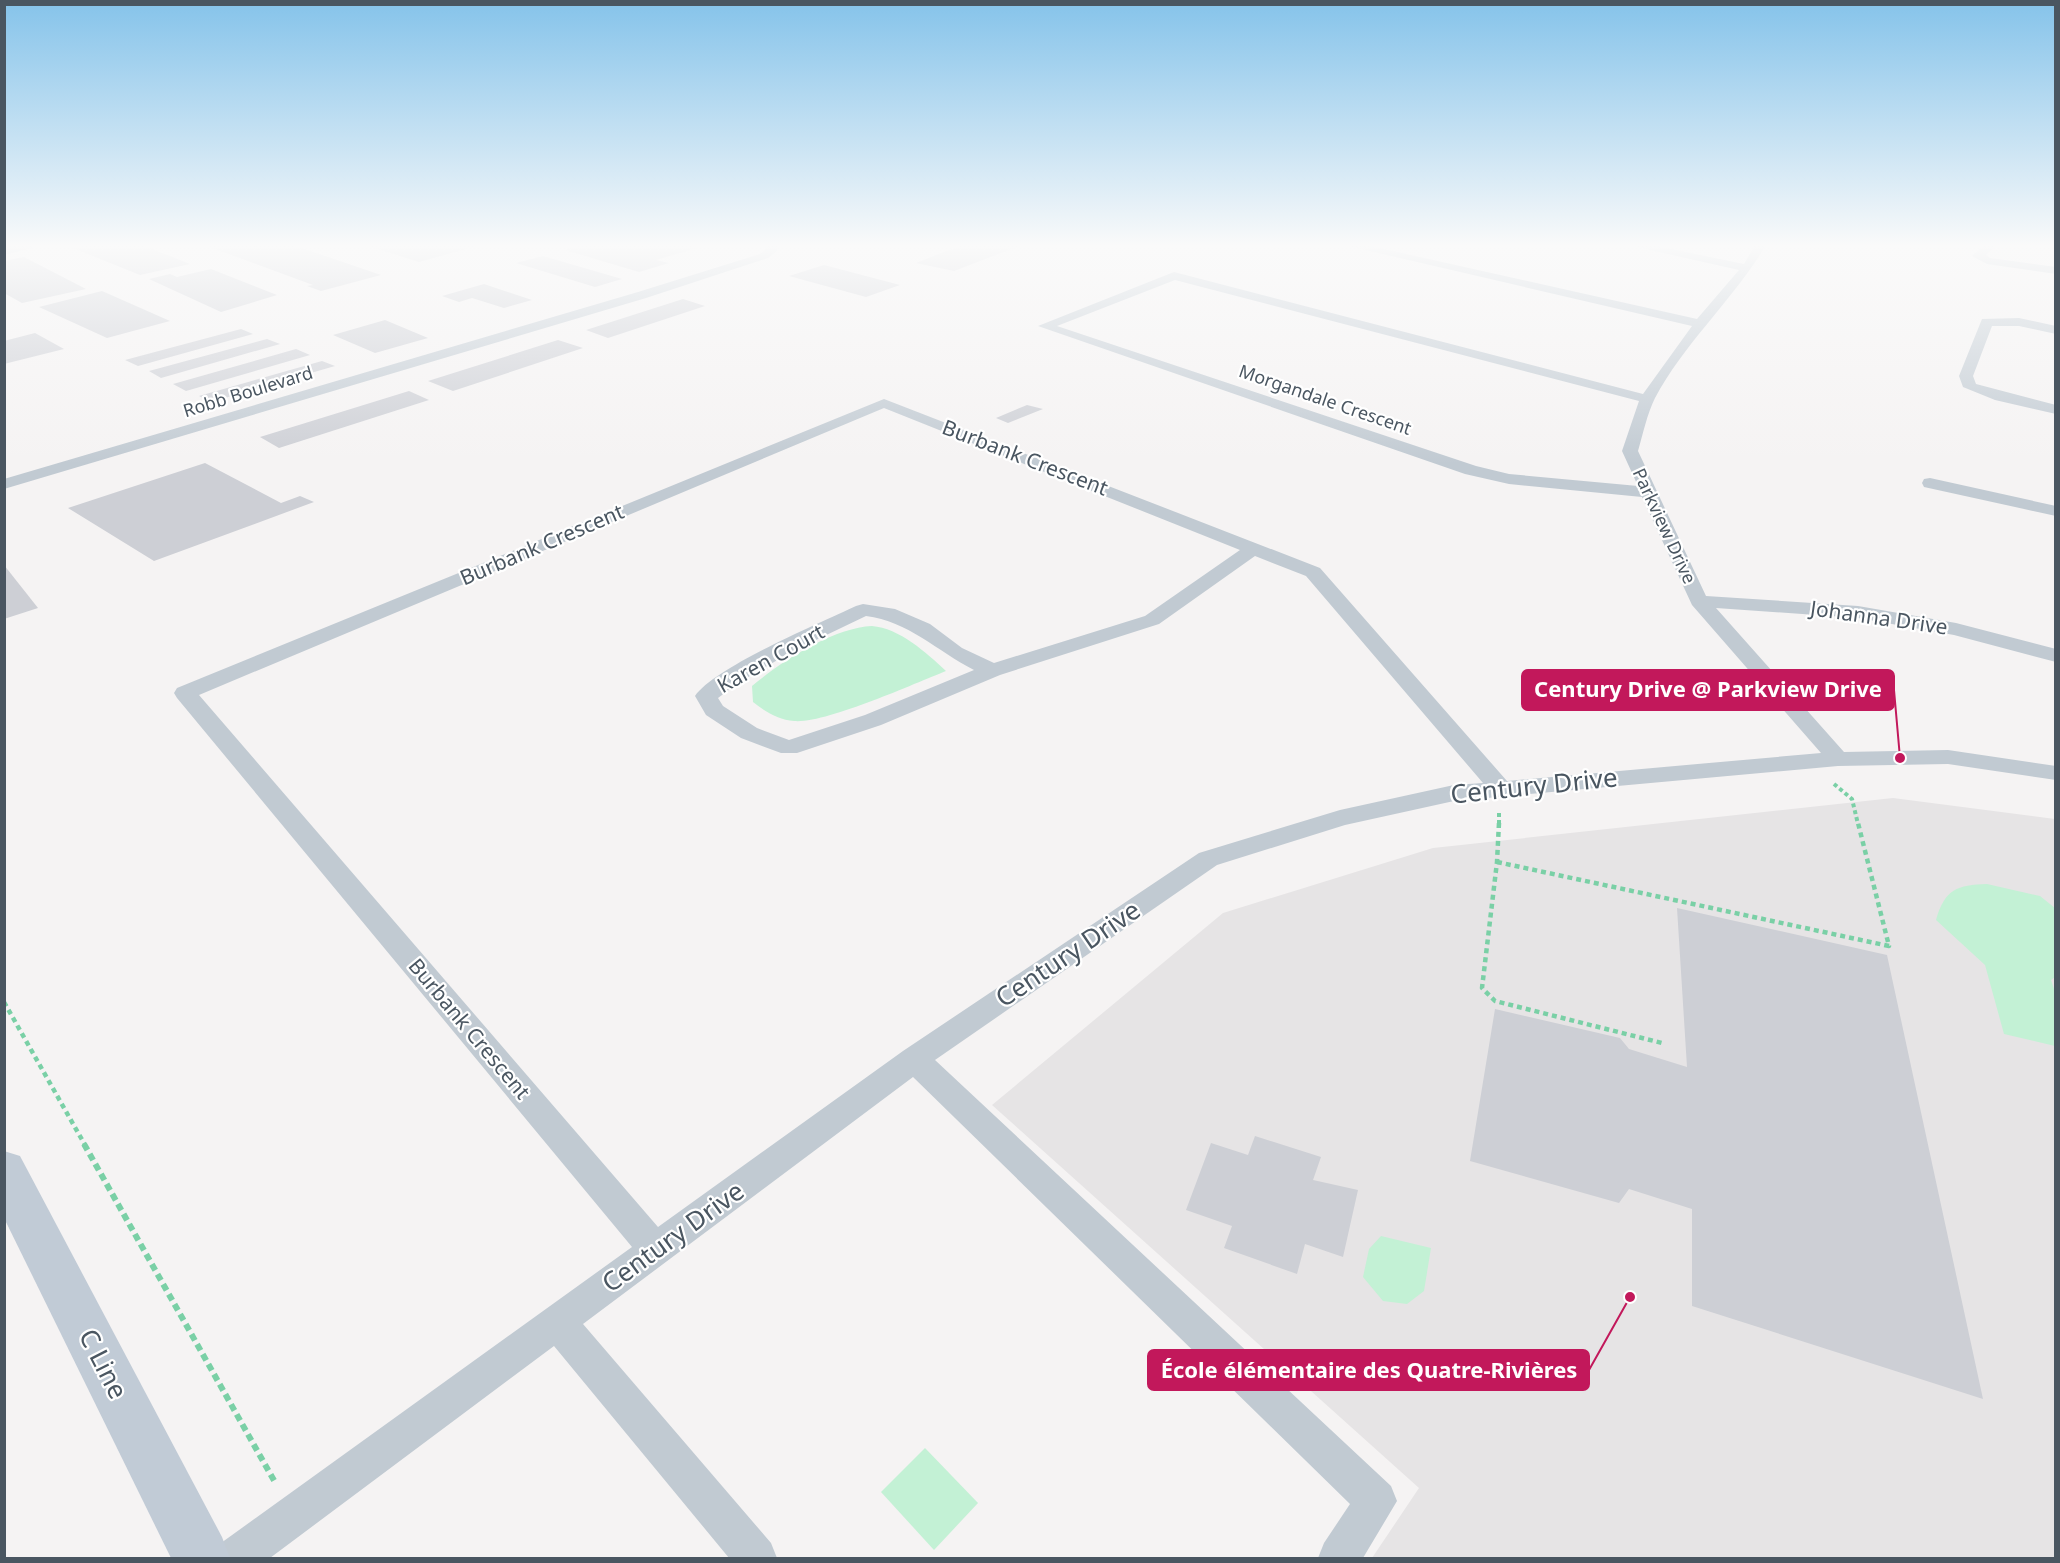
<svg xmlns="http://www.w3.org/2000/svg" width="2060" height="1563" viewBox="0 0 2060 1563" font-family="'Noto Sans',sans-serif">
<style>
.education{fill:#e6e4e5}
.green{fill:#c3f1d5}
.building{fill:#cdcfd5}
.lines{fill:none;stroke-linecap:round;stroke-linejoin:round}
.path-far2{stroke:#7ad0a6;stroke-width:4;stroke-dasharray:4 3;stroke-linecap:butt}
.path-far1{stroke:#7ad0a6;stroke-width:4.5;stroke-dasharray:5 4;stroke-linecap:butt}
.path{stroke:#7ad0a6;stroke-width:6;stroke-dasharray:7 4.5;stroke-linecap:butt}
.street{fill:#c1cad2;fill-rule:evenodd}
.secondary{fill:#c1cbd6;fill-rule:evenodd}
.labels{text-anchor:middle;stroke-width:4.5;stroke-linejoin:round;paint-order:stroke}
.far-street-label{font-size:18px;fill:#4a5661;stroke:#fff}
.street-label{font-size:21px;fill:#4a5661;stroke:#fff}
.near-street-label{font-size:26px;fill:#4a5661;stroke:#fff}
.leader{fill:none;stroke:#c2185b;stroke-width:2}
.callout-dot{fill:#c2185b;stroke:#fff;stroke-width:2}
.callout{fill:#c2185b;stroke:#c2185b;stroke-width:2}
.callout-label{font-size:22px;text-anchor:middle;font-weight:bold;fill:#fff}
</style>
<rect width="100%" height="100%" fill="#f5f3f3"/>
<polygon class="education" points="1893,798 2055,819 2055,1558 1372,1558 1419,1488 992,1105 1223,913 1433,848"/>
<g class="green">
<path d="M872,626C899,628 927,653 946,671C913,684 825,724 794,721C779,720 764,711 753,702L752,686C782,661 833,628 872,626Z"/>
<path d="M1987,884L2040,896L2055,908V977L2051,980L2055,992V1046L2004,1034L1985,965L1936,920C1945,889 1957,885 1987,884Z"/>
<polygon points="1381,1236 1431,1248 1424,1291 1407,1304 1383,1301 1363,1277 1369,1249"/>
<polygon points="925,1448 978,1503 934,1550 881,1492"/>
</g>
<g class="building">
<polygon points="83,245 142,245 190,264 140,275 73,248"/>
<polygon points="293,245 381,275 321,291 307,286 313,285 207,246"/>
<polygon points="480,245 419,262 369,246 370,245"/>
<polygon points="583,245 689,245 697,248 656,260 669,263 639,272 565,250"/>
<polygon points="962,245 1019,245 1019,246 954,271 916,263"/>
<polygon points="543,256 622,279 595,287 516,263"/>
<polygon points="24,257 86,289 22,303 4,293 4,261"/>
<polygon points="824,265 900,285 866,297 789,276"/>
<polygon points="211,269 277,295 221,312 149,279 170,274 177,277"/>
<polygon points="484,284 532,300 504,308 472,298 459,302 442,296"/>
<polygon points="102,291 170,321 107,338 39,307"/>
<polygon points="683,299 705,306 608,338 586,330"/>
<polygon points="385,320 428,338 375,353 333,335"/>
<polygon points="241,329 253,334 138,366 125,360"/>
<polygon points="35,333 64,349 4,364 4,341"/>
<polygon points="267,339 280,344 161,378 149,371"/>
<polygon points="558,340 583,348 453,391 428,381"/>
<polygon points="296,349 310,355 186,391 173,384"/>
<polygon points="322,361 335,366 211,402 199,396"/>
<polygon points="409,391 429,400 279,448 260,437"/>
<polygon points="1027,405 1043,409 1008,423 996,418"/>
<polygon points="205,463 281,503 300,496 314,502 154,561 68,508"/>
<polygon points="4,565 38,608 4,619"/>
<polygon points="1677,908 1887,955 1983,1399 1692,1306 1692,1209 1629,1189 1619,1203 1470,1161 1495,1009 1620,1038 1629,1049 1687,1067"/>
<polygon points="1255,1136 1321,1157 1313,1180 1358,1190 1343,1257 1305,1244 1297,1274 1224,1248 1232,1226 1186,1210 1211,1143 1248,1155"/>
</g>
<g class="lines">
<g class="path-far2">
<polyline points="1834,784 1852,799 1858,824"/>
<polyline points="1499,824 1499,812"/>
</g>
<g class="path-far1">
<polyline points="1499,823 1497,862 1482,988 1495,1001 1662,1043"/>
<polyline points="1497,862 1889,946 1858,823"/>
<polyline points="4,1002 85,1145"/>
</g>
<polyline class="path" points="84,1144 276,1484"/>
<g class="street">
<polygon points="765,245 777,245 777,251 768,258 646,298 4,489 4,479 638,292 760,254 765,250"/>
<path d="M1344,245H1366L1697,319L1739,270L1628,245H1652L1744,264L1755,245H1766C1734,299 1685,342 1655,398C1647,414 1643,434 1638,451L1706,596L1858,606L1956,623L2056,649V662L1954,635L1858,618L1716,608L1844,752L1948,750L2056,766V780L1948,764L1838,766L1454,801L1345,825L1217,865L935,1060L1391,1486L1397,1501L1363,1558H1318L1324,1543L1350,1504L913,1077L583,1324L771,1543L777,1558H729L554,1346L270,1558H215L221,1543L632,1247L177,698L174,693L177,688L884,399L1320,568L1507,781L1821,753L1692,605L1642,497L1509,484L1465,474L1038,326L1174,272L1643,394L1692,326ZM1175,280L1639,401L1622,451L1638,486L1509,474L1476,466L1057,326ZM884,408L1240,550L1145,616L994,663L962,648L930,624L895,609L863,604L856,606C820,623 715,667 695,696L706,715L741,738L781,753H797L881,725L1000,675L1159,624L1255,556L1306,576L1483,783L1454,785L1340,810L1199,853L903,1051L658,1227L199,695ZM866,616C908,621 937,651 974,670L865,715L789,740L757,728L723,706L718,698L738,683L793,651Z"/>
<polygon points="1984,245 1996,245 1986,255 1990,258 2056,267 2056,274 1987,264 1972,256"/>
<polygon points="2019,318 2056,326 2056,334 2019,326 1992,326 1973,376 1976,384 2056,405 2056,414 1995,400 1963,387 1959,376 1982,319"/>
<polygon points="1930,478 2056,506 2056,516 1924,487 1922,483 1924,479"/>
</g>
<g class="secondary">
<polygon points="4,245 34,245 32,248 4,255"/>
<polygon points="4,1151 20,1156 222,1537 230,1558 171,1558 4,1218"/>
</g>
</g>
<linearGradient id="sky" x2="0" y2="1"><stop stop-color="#85c3ea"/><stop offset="0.53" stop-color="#fafafa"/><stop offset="1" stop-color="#fafafa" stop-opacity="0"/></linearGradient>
<rect width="2060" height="464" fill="url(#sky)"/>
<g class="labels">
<g class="far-street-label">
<text transform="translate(248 392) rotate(-17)" y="6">Robb Boulevard</text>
<text transform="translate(1325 400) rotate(19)" y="6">Morgandale Crescent</text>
<text transform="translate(1664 526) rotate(65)" y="6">Parkview Drive</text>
</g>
<g class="street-label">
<text transform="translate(1025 458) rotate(21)" y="7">Burbank Crescent</text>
<text transform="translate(542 545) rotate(-23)" y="7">Burbank Crescent</text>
<text transform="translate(1879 618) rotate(8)" y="7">Johanna Drive</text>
<text transform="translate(771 659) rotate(-29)" y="7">Karen Court</text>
<text transform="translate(469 1029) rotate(50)" y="7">Burbank Crescent</text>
</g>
<g class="near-street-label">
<text transform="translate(1534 786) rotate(-6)" y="9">Century Drive</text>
<text transform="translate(1068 954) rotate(-34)" y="9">Century Drive</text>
<text transform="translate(673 1237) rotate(-36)" y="9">Century Drive</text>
<text transform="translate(103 1364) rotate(63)" y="9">C Line</text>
</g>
</g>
<path class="leader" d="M1900 758L1894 690M1630 1297L1589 1370"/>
<g class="callout-dot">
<circle cx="1900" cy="758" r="6"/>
<circle cx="1630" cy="1297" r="6"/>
</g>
<g class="callout">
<rect x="1522" y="670" width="372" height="40" rx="6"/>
<rect x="1148" y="1350" width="441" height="40" rx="6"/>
</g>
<g class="callout-label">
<text x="1708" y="697">Century Drive @ Parkview Drive</text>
<text x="1369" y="1378">École élémentaire des Quatre-Rivières</text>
</g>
<rect width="2060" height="1563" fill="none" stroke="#4a5661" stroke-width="12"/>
</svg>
